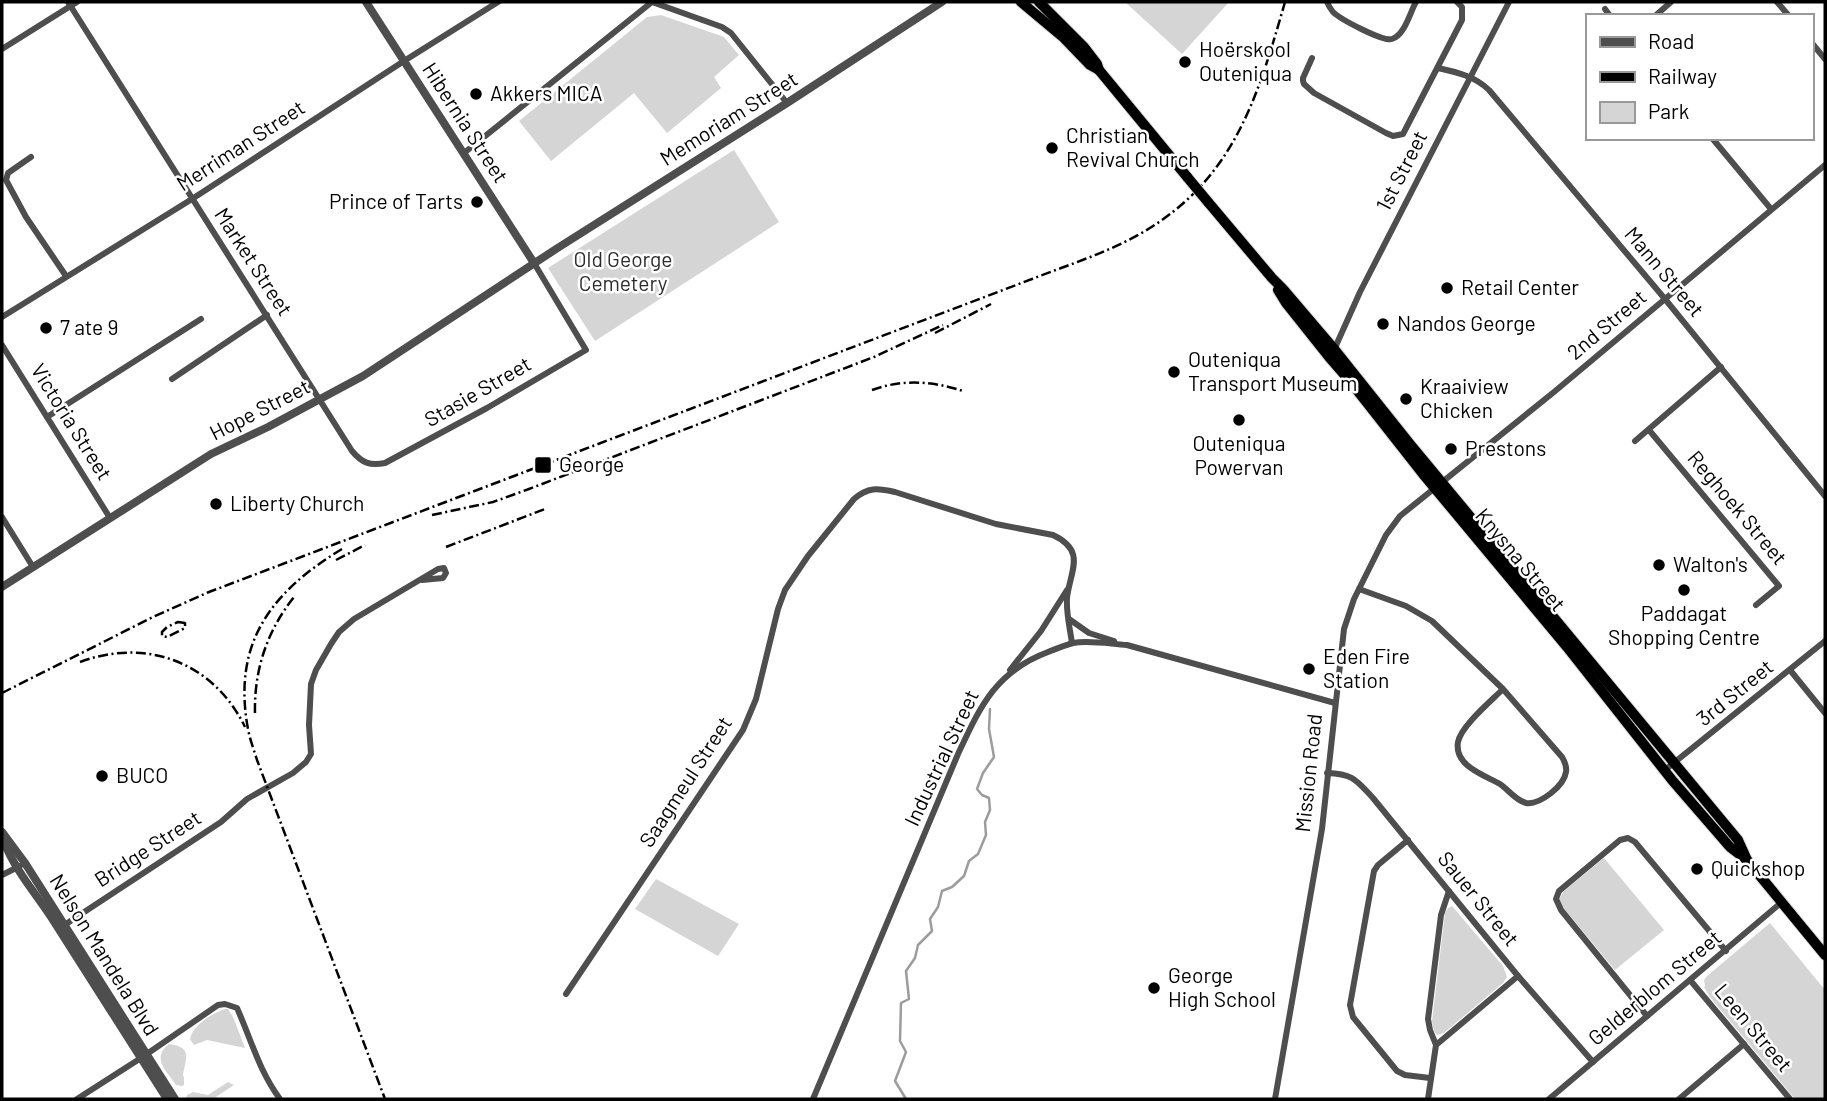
<svg xmlns="http://www.w3.org/2000/svg" width="1827" height="1101" viewBox="0 0 1827 1101" font-family="Barlow,sans-serif">
<style>
.green{fill:#d5d5d5}
.lines{fill:none;stroke-linecap:round;stroke-linejoin:round}
.stream{stroke:#9c9c9c;stroke-width:2.5}
.trunk-casing{stroke:#dbdbdb;stroke-width:12}
.minor{stroke:#4e4e4e;stroke-width:6}
.tertiary{stroke:#4e4e4e;stroke-width:8}
.trunk{stroke:#000;stroke-width:10}
.rail{stroke:#000;stroke-width:2.5;stroke-dasharray:10 3.5 2 3.5;stroke-linecap:butt}
.trunk-bridge-casing{stroke:#dbdbdb;stroke-width:12;stroke-linecap:butt}
.trunk-bridge{stroke:#000;stroke-width:10}
.poi-dot{fill:#000;stroke:#fff;stroke-width:2.5}
.labels{text-anchor:middle;stroke-width:5;stroke-linejoin:round;paint-order:stroke}
.poi-label{font-size:21px;fill:#000;stroke:#fff;text-anchor:start}
.street-label{font-size:21px;fill:#000;stroke:#fff}
.park-label{font-size:21px;fill:#2c2c2c;stroke:#fff}
</style>
<rect width="100%" height="100%" fill="#fff"/>
<g class="green">
<polygon points="1125,2 1229,2 1182,54"/>
<polygon points="661,15 724,37 739,55 714,77 721,88 667,133 634,93 551,161 519,121 647,17"/>
<polygon points="734,150 779,222 595,341 548,268"/>
<polygon points="1604,858 1664,930 1615,970 1561,905 1559,900 1563,892"/>
<polygon points="656,879 739,924 718,956 635,909"/>
<polygon points="1452,906 1503,966 1507,977 1503,983 1444,1033 1437,1035 1434,1031 1432,1021 1445,913 1448,908"/>
<polygon points="1770,923 1825,990 1825,1099 1795,1099 1709,996 1704,987 1705,986 1704,980 1707,976"/>
<path d="M225,1009H228L233,1017L245,1048L207,1040L194,1045L190,1039C193,1025 211,1014 225,1009Z"/>
<path d="M169,1044C194,1047 185,1060 183,1076L184,1077V1085L182,1086L176,1085C166,1070 151,1058 169,1044Z"/>
<polygon points="228,1082 234,1085 213,1099 186,1099 187,1095 193,1092 208,1095"/>
</g>
<g class="lines">
<polyline class="stream" points="906,1099 895,1081 906,1052 900,1041 901,1003 909,999 906,971 915,958 918,945 932,931 930,919 938,907 942,891 952,887 964,876 969,861 978,854 986,835 985,822 990,810 989,798 982,795 977,789 983,773 994,757 989,729 990,709"/>
<defs>
<g id="trunk">
<polyline points="1021,2 1064,38 1090,65 1099,70"/>
<polyline points="1039,2 1084,47 1097,64 1099,70 1188,178"/>
<polyline points="1208,202 1272,278 1283,289 1335,350 1410,444 1738,840 1747,860 1825,955"/>
<polyline points="1278,290 1286,303 1329,357 1349,380 1423,474 1567,647 1672,780 1730,847 1747,860"/>
</g>
</defs>
<use href="#trunk" class="trunk-casing"/>
<g class="minor">
<path d="M68,2L352,451C362,463 370,466 385,463L487,408L586,350L534,263"/>
<path d="M1327,2C1329,7 1329,7 1333,12C1340,19 1383,42 1392,39C1405,35 1410,12 1416,2"/>
<polyline points="1777,2 1789,16"/>
<polyline points="1605,9 1610,16"/>
<polyline points="1655,16 1671,2"/>
<polyline points="1811,42 1825,59"/>
<polyline points="2,49 77,2"/>
<polyline points="1312,58 1303,78 1303,81 1304,84 1314,93 1386,133 1393,136 1403,134 1462,20 1462,7 1457,2"/>
<path d="M1438,68C1456,72 1475,76 1489,90L1665,299L1825,496"/>
<polyline points="1712,138 1771,209"/>
<polyline points="464,153 652,2 722,27 731,33 787,103"/>
<polyline points="31,157 8,173 6,180 26,217 66,276"/>
<polyline points="2,317 192,199 404,61 498,2"/>
<polyline points="2,345 110,518"/>
<polyline points="1334,350 1360,292 1509,2"/>
<polyline points="172,379 267,315"/>
<polyline points="47,417 201,319"/>
<polyline points="1649,430 1779,586 1756,605"/>
<polyline points="1635,441 1721,367"/>
<polyline points="2,517 33,567"/>
<path d="M1359,589L1406,606L1432,621L1503,689L1562,757C1565,762 1567,766 1566,772C1564,786 1540,805 1526,803C1515,800 1509,790 1500,784C1484,775 1454,766 1458,742C1461,726 1491,701 1503,689"/>
<polyline points="1069,619 1089,633 1114,641"/>
<polyline points="1010,670 1041,631 1067,590"/>
<polyline points="1790,670 1825,713"/>
<polyline points="1665,770 1825,641"/>
<path d="M1327,773C1354,774 1356,780 1373,798L1518,976L1593,1062"/>
<polyline points="1408,840 1378,865 1374,871 1350,1005 1353,1017 1397,1071 1405,1075 1430,1078"/>
<polyline points="2,875 20,866"/>
<polyline points="63,926 221,822 247,799 293,773 306,762 311,754 309,725 311,684 316,670 331,644 339,632 354,619 438,569 444,568 446,573 443,578 422,580"/>
<polyline points="1690,980 1790,1099"/>
<path d="M566,994L743,730L756,699L778,609L785,590L808,556L854,499C868,487 877,488 895,492L996,524L1053,535C1087,551 1070,571 1067,598C1066,613 1070,629 1072,643"/>
<polyline points="1647,1016 1561,910 1556,899 1559,891 1620,840 1628,838 1635,842 1726,951"/>
<polyline points="1436,1045 1430,1030 1428,1019 1441,915 1449,891"/>
<path d="M77,1099L141,1058L218,1005L225,1004L237,1008C251,1039 259,1071 280,1099"/>
<path d="M813,1099L958,754C980,707 995,672 1048,652C1056,649 1065,645 1073,643C1090,640 1110,644 1127,645L1335,703"/>
<polyline points="1275,1099 1322,829 1344,629 1354,599 1386,535 1400,516 1554,392 1825,165"/>
<polyline points="1428,1099 1436,1045 1518,976"/>
<polyline points="1549,1099 1782,902"/>
<polyline points="1679,1099 1744,1044"/>
</g>
<g class="tertiary">
<polyline points="366,2 534,263"/>
<polyline points="2,587 211,454 268,427 363,376 556,249 787,103 942,2"/>
<polyline points="2,832 25,863 175,1099"/>
<path d="M4,842C16,872 38,896 55,923C92,982 130,1040 167,1099"/>
</g>
<use href="#trunk" class="trunk"/>
<g class="rail">
<polyline points="935,333 991,304"/>
<path d="M872,390C902,379 933,381 963,391"/>
<polyline points="432,515 493,502 529,489 874,357 943,325"/>
<polyline points="446,547 545,509"/>
<path d="M342,549C271,592 232,643 248,729C250,740 254,750 257,760L385,1099"/>
<polyline points="336,560 365,545"/>
<polygon points="178,622 185,623 185,628 167,637 162,636 162,632 167,627"/>
<path d="M80,662C147,637 214,663 245,727"/>
<path d="M2,693L153,617L209,592L1032,279C1068,265 1106,253 1140,234C1234,180 1257,99 1285,2"/>
<path d="M255,713C254,670 267,631 294,597"/>
</g>
<defs>
<polyline id="trunk-bridge" points="1188,178 1208,202"/>
</defs>
<use href="#trunk-bridge" class="trunk-bridge-casing"/>
<use href="#trunk-bridge" class="trunk-bridge"/>
</g>
<g class="poi-dot">
<circle cx="1185" cy="62" r="7"/>
<circle cx="476" cy="94" r="7"/>
<circle cx="1052" cy="148" r="7"/>
<circle cx="477" cy="202" r="7"/>
<circle cx="1447" cy="288" r="7"/>
<circle cx="1383" cy="324" r="7"/>
<circle cx="46" cy="328" r="7"/>
<circle cx="1174" cy="372" r="7"/>
<circle cx="1406" cy="399" r="7"/>
<circle cx="1239" cy="420" r="7"/>
<circle cx="1451" cy="449" r="7"/>
<rect x="534" y="456" width="18" height="18" rx="3.5"/>
<circle cx="216" cy="504" r="7"/>
<circle cx="1659" cy="565" r="7"/>
<circle cx="1684" cy="590" r="7"/>
<circle cx="1309" cy="669" r="7"/>
<circle cx="102" cy="776" r="7"/>
<circle cx="1697" cy="869" r="7"/>
<circle cx="1154" cy="988" r="7"/>
</g>
<g class="labels">
<g class="poi-label">
<text x="1199" y="57">Hoërskool<tspan x="1199" dy="24">Outeniqua</tspan></text>
<text x="490" y="101">Akkers MICA</text>
<text x="1066" y="143">Christian<tspan x="1066" dy="24">Revival Church</tspan></text>
<text x="463" y="209" text-anchor="end">Prince of Tarts</text>
<text x="1461" y="295">Retail Center</text>
<text x="1397" y="331">Nandos George</text>
<text x="60" y="335">7 ate 9</text>
<text x="1188" y="367">Outeniqua<tspan x="1188" dy="24">Transport Museum</tspan></text>
<text x="1420" y="394">Kraaiview<tspan x="1420" dy="24">Chicken</tspan></text>
<text x="1239" y="451" text-anchor="middle">Outeniqua<tspan x="1239" dy="24">Powervan</tspan></text>
<text x="1465" y="456">Prestons</text>
<text x="559" y="472">George</text>
<text x="230" y="511">Liberty Church</text>
<text x="1673" y="572">Walton's</text>
<text x="1684" y="621" text-anchor="middle">Paddagat<tspan x="1684" dy="24">Shopping Centre</tspan></text>
<text x="1323" y="664">Eden Fire<tspan x="1323" dy="24">Station</tspan></text>
<text x="116" y="783">BUCO</text>
<text x="1711" y="876">Quickshop</text>
<text x="1168" y="983">George<tspan x="1168" dy="24">High School</tspan></text>
</g>
<g class="street-label">
<text transform="translate(729 119) rotate(-32)" y="7">Memoriam Street</text>
<text transform="translate(465 123) rotate(57)" y="7">Hibernia Street</text>
<text transform="translate(241 146) rotate(-33)" y="7">Merriman Street</text>
<text transform="translate(1402 171) rotate(-63)" y="7">1st Street</text>
<text transform="translate(253 262) rotate(57)" y="7">Market Street</text>
<text transform="translate(1664 272) rotate(50)" y="7">Mann Street</text>
<text transform="translate(1607 325) rotate(-40)" y="7">2nd Street</text>
<text transform="translate(478 392) rotate(-30)" y="7">Stasie Street</text>
<text transform="translate(260 410) rotate(-27)" y="7">Hope Street</text>
<text transform="translate(71 422) rotate(58)" y="7">Victoria Street</text>
<text transform="translate(1737 508) rotate(50)" y="7">Reghoek Street</text>
<text transform="translate(1520 560) rotate(50)" y="7">Knysna Street</text>
<text transform="translate(1735 693) rotate(-39)" y="7">3rd Street</text>
<text transform="translate(942 758) rotate(-65)" y="7">Industrial Street</text>
<text transform="translate(1309 773) rotate(-84)" y="7">Mission Road</text>
<text transform="translate(686 782) rotate(-57)" y="7">Saagmeul Street</text>
<text transform="translate(148 849) rotate(-33)" y="7">Bridge Street</text>
<text transform="translate(1478 899) rotate(51)" y="7">Sauer Street</text>
<text transform="translate(104 955) rotate(58)" y="7">Nelson Mandela Blvd</text>
<text transform="translate(1655 988) rotate(-40)" y="7">Gelderblom Street</text>
<text transform="translate(1753 1028) rotate(50)" y="7">Leen Street</text>
</g>
<g class="park-label">
<text x="623" y="267">Old George<tspan x="623" dy="24">Cemetery</tspan></text>
</g>
</g>
<rect width="1827" height="1101" fill="none" stroke="#000000" stroke-width="7"/>
<rect x="1586" y="14" width="228" height="126" fill="#ffffff" stroke="#999999" stroke-width="2"/>
<rect x="1600" y="37" width="35" height="10" fill="#4e4e4e" stroke="#999999" stroke-width="2"/>
<text x="1648" y="49" font-size="21" fill="#000000">Road</text>
<rect x="1600" y="72" width="35" height="10" fill="#000000" stroke="#999999" stroke-width="2"/>
<text x="1648" y="84" font-size="21" fill="#000000">Railway</text>
<rect x="1600" y="102" width="35" height="21" fill="#d5d5d5" stroke="#999999" stroke-width="2"/>
<text x="1648" y="119" font-size="21" fill="#000000">Park</text>
</svg>
